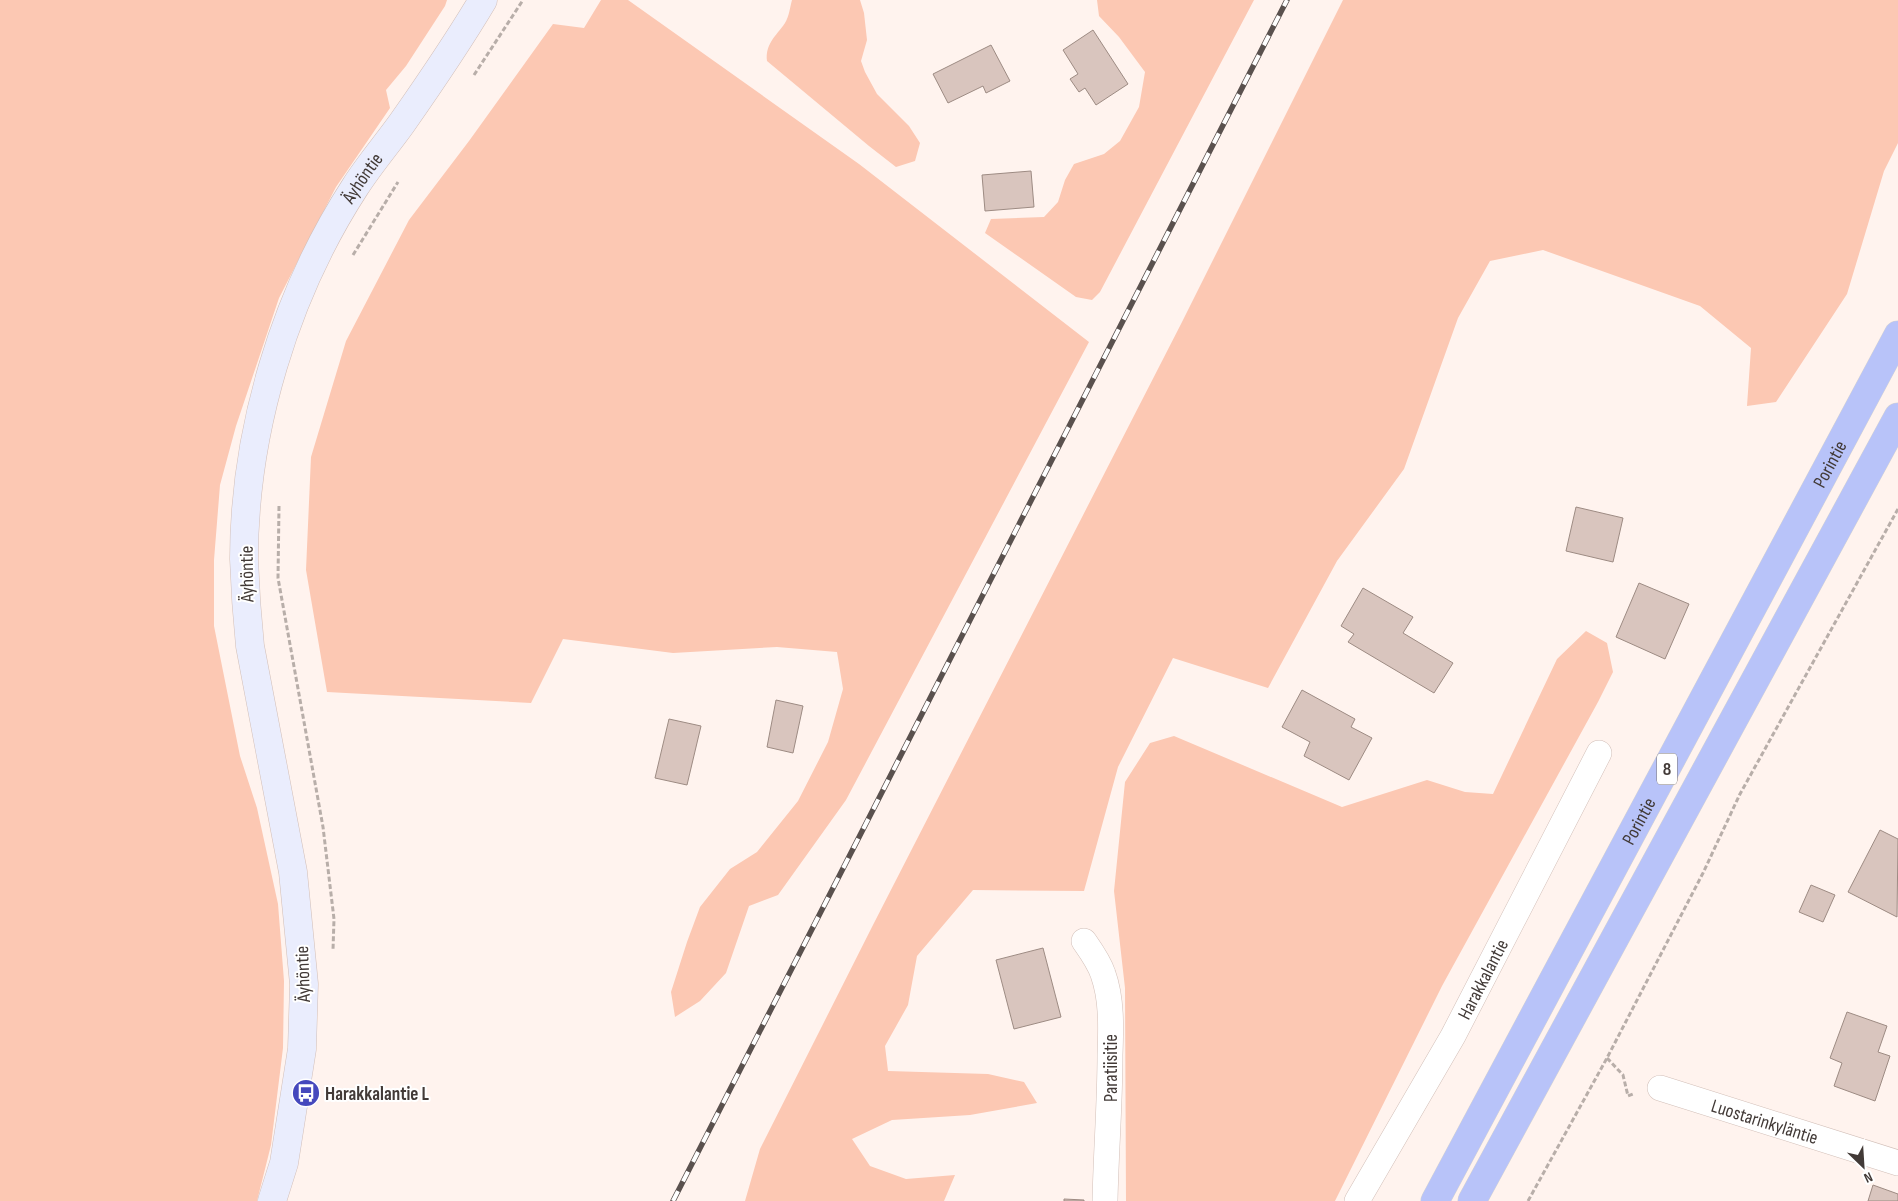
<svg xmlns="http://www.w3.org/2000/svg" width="1898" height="1201" viewBox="0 0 1898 1201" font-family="'Sofia Sans Condensed',sans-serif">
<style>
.green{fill:#fcc8b3}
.building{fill:#d9c5be;stroke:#9d8b83}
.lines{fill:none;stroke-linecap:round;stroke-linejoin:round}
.street-casing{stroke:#d2bfb8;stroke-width:26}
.secondary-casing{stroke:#d2bfb8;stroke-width:29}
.highway-casing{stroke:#d5d4d3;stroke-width:29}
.path{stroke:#b8aea9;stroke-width:3;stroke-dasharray:5 2.5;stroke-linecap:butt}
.street{stroke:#fff;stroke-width:25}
.secondary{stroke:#eaedfd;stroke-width:28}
.highway{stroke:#b8c3f9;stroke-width:28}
.rail-casing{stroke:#5a514e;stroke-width:5.5}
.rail{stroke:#fff;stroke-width:4;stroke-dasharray:11;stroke-linecap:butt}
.labels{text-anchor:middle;stroke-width:4;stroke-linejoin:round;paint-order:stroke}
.shield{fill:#fff;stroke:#7b7573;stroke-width:1}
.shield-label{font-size:18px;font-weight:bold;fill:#423a37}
.street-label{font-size:19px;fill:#423a37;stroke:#fff}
.poi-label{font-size:19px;font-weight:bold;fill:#423a37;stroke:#fff;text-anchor:start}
</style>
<rect width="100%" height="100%" fill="#fff3ee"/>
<g class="green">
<polygon points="0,0 447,0 445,6 406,66 386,90 390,108 336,187 279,298 236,426 220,485 214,560 214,626 240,756 257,808 278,904 284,981 283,1048 271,1145 257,1201 0,1201"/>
<polygon points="601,0 628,0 859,164 1089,342 846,800 778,895 749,906 726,973 700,1001 675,1017 671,992 687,942 700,907 730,869 757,852 798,801 828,742 843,689 837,652 777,647 673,653 563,639 531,703 327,692 306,570 311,457 346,341 409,220 469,141 553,24 584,28"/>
<path d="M792,0H860L864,13L867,40L861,61L865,72L877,94L909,126L920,143L915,161L896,167L869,146L767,61C765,44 776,36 785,23C789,17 790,7 792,0Z"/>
<polygon points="1097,0 1254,0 1100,292 1092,300 1076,297 985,233 991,219 1044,217 1058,202 1065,180 1074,164 1104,154 1120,141 1139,107 1145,72 1119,37 1099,16"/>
<polygon points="1343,0 1898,0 1898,143 1884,171 1847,294 1776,402 1747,406 1751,348 1700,306 1543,250 1490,261 1458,318 1404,469 1337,561 1268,688 1173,658 1118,767 1084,891 973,890 917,956 908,1005 885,1046 888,1071 988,1074 1024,1082 1037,1103 970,1115 892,1120 852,1139 870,1166 906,1179 955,1175 944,1201 745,1201 760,1149 874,923 1181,324"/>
<polygon points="1586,631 1607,643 1613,672 1598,702 1442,986 1335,1201 1126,1201 1125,988 1114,891 1125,782 1150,743 1174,736 1342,807 1427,780 1465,792 1493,794 1557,659"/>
</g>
<g class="building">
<polygon points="1093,30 1128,84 1096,105 1085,88 1079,92 1070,79 1078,74 1063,50"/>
<polygon points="991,45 1010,81 986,93 983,86 948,103 933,74"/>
<polygon points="1031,171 1034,207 985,211 982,175"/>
<polygon points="1576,507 1623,518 1613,562 1566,551"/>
<polygon points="1639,583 1689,604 1665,659 1616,637"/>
<polygon points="1363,588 1413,617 1403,633 1453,663 1434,693 1348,642 1354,634 1341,626"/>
<polygon points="1302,690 1355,719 1351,727 1372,738 1349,780 1304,756 1310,742 1282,727"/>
<polygon points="776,700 803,706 793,753 767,747"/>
<polygon points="669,719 701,726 687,785 655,778"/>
<polygon points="1880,830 1898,839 1897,917 1848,892"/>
<polygon points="1811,885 1835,895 1823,922 1799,912"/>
<polygon points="1043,948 1061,1017 1014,1029 996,960"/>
<polygon points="1847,1012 1887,1026 1878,1052 1890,1056 1875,1101 1834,1086 1842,1063 1830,1058"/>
<polygon points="1873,1185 1898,1194 1898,1201 1868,1201"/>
<polygon points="1064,1199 1084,1200 1084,1201 1064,1201"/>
</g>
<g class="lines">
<defs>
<g id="street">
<path d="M1084,941C1091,951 1099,962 1103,974C1112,999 1111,1028 1110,1055C1110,1103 1106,1152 1105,1201"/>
<path id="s1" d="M1660,1088L1898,1163"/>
<path id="s2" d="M1357,1201L1453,1036L1599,753"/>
</g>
<g id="secondary">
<path id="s3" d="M272,1201L284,1163L302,1049L304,984L293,872L250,646C247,617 245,588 244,559C244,431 285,295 355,187C369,165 387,144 402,123C430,83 458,42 483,0"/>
</g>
<g id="highway">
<path id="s4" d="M1435,1201L1898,335"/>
<polyline points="1472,1201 1898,417"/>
</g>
</defs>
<use href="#street" class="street-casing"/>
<use href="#secondary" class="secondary-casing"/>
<use href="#highway" class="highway-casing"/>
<g class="path">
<polyline points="474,75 523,0"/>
<polyline points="353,255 398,182"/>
<polyline points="279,506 278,578 323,827 334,919 333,950"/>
<polyline points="1607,1058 1623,1075 1628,1096 1633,1094"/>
<polyline points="1528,1201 1607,1058 1703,873 1740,794 1898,509"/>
</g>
<use href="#street" class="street"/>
<use href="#secondary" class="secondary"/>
<use href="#highway" class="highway"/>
<defs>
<polyline id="rail" points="673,1201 1287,0"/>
</defs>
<use href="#rail" class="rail-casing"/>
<use href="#rail" class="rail"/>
</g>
<defs>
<symbol id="bus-disc" viewBox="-11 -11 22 22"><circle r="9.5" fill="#4548bd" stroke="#fff"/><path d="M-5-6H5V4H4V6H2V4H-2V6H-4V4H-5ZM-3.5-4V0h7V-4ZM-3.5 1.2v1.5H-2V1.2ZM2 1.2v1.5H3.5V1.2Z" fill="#fff"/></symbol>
</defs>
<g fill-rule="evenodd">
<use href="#bus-disc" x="290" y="1077" width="32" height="32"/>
</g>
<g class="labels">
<rect class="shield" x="1657" y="753.5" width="20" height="31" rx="4"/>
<g class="shield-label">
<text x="1667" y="775">8</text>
</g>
<g class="street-label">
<text dy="7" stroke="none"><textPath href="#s3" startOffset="1055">Äyhöntie</textPath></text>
<text dy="7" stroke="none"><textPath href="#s4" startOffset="836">Porintie</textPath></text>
<text transform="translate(246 574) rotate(-91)" y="7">Äyhöntie</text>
<text dy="7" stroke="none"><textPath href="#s4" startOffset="431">Porintie</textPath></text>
<text transform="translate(302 974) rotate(-92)" y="7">Äyhöntie</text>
<text dy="7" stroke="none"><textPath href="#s2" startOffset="255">Harakkalantie</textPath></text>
<text transform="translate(1110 1068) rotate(-90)" y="7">Paratiisitie</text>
<text dy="7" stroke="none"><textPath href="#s1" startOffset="110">Luostarinkyläntie</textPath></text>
</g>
<g class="poi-label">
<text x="325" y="1100">Harakkalantie L</text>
</g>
</g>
<g transform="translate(1863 1166) rotate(155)" stroke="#ffffff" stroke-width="4" paint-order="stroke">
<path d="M0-4L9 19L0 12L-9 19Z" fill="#423a37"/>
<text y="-8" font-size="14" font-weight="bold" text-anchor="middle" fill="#423a37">N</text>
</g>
</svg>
